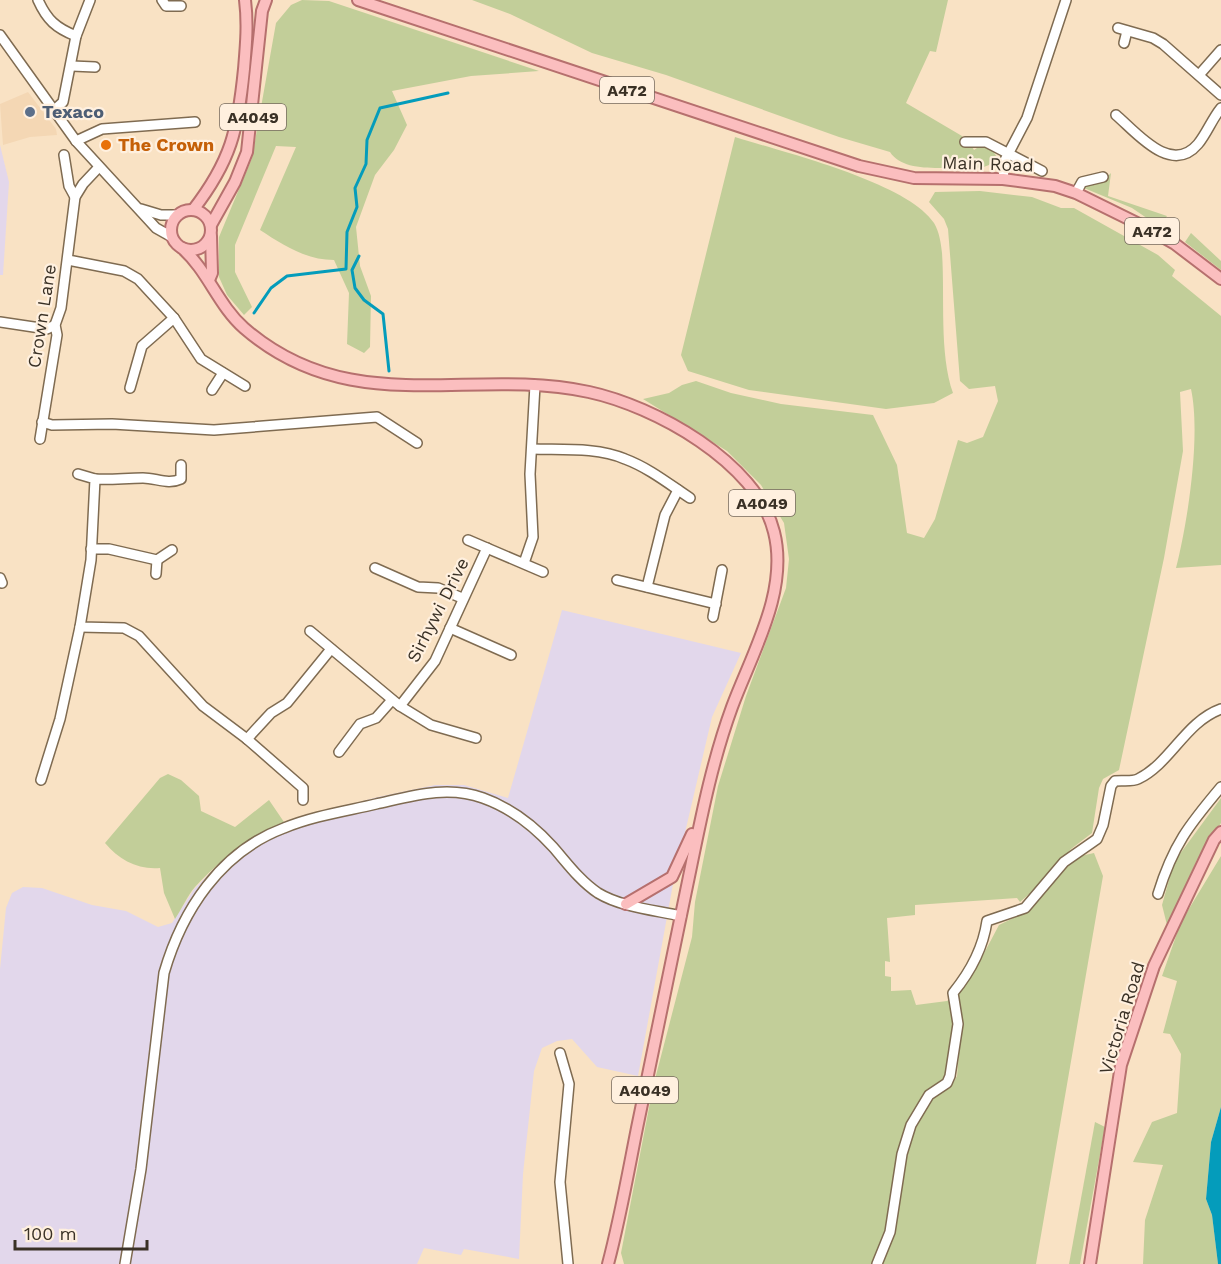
<svg xmlns="http://www.w3.org/2000/svg" width="1221" height="1264" viewBox="0 0 1221 1264" font-family="'Work Sans',sans-serif">
<style>
.built{fill:#f4d7b4}
.industrial{fill:#e2d7eb}
.education{fill:#e3d7eb}
.green{fill:#c2ce99}
.water{fill:#049cbb}
.lines{fill:none;stroke-linecap:round;stroke-linejoin:round}
.stream{stroke:#049cbb;stroke-width:3}
.minor-casing{stroke:#7f6b51;stroke-width:12}
.major-casing{stroke:#b6706e;stroke-width:14}
.minor{stroke:#fff;stroke-width:9}
.major{stroke:#fbbebf;stroke-width:10}
.service-dot{fill:#5c6f8a;stroke:#fff0df;stroke-width:2}
.food-dot{fill:#e8710a;stroke:#fff0df;stroke-width:2}
.labels{text-anchor:middle;stroke-width:4.5;stroke-linejoin:round;paint-order:stroke}
.shield{fill:#fff0df;stroke:#756a5e;stroke-width:1.5}
.shield-label{font-size:16px;font-weight:bold;fill:#3a3126}
.service-label{font-size:18px;font-weight:bold;fill:#4e5e75;stroke:#fff0df;text-anchor:start}
.food-label{font-size:18px;font-weight:bold;fill:#c56008;stroke:#fff0df;text-anchor:start}
.street-label{font-size:18px;fill:#3a3126;stroke:#fff0df}
</style>
<rect width="100%" height="100%" fill="#f9e2c4"/>
<polygon class="built" points="28,92 56,129 57,135 30,137 3,145 0,104"/>
<polygon class="industrial" points="562,610 741,653 712,717 673,884 638,1076 597,1067 572,1039 557,1041 542,1048 534,1071 523,1174 519,1259 464,1249 461,1255 424,1248 417,1264 0,1264 0,969 6,908 12,893 23,887 42,888 92,905 126,911 158,927 172,923 194,889 220,863 253,836 284,822 378,797 435,785 464,785 508,798"/>
<polygon class="education" points="0,145 9,182 3,275 0,275"/>
<g class="green">
<path d="M302,0L329,1L539,71L471,76L392,91L407,125L394,150L375,175L356,227L360,266L371,296L370,347L364,353L347,344L349,293L334,260C306,260 283,245 260,230L296,147L276,146L235,245V272L252,307L244,315L227,295L219,277V237L252,158L276,23L291,5Z"/>
<path d="M472,0H948L936,52L930,51L906,103L962,136L963,146L971,145L974,150L980,146L992,150L997,157L989,165L981,168C955,165 905,176 890,152L839,137L666,75L592,53L510,14Z"/>
<path d="M735,137C782,152 907,182 934,223C939,231 941,243 942,253C945,297 939,353 953,393L934,403L886,409L749,390L688,371L681,355Z"/>
<polygon points="1111,173 1108,196 1167,216 1160,227 1132,208 1084,188 1087,184 1102,182"/>
<path d="M980,191L1032,197L1061,208H1074L1158,255L1175,270L1172,276L1221,316V565L1176,568C1188,521 1201,435 1191,389L1180,392L1183,451L1164,558L1119,770L1103,779L1099,788L1092,833L1071,849L1044,881L1020,902L1017,898L915,905V915L887,918L890,962L885,961V976L891,977V991L911,990L916,1005L947,1001L953,997L954,1021L947,1076L943,1082L923,1095L901,1142L884,1240L872,1264H624L621,1253L653,1087L692,937L695,902L718,786L746,696L786,588L789,559L784,523L761,485L727,451L643,399L669,393L682,385L696,381L731,393L781,404L873,415L897,465L907,533L924,538L935,519L958,440L967,443L983,437L998,401L995,386L969,389L960,381L948,229L944,219L929,202L935,192Z"/>
<polygon points="1191,233 1221,261 1221,270 1185,242"/>
<path d="M168,774L181,780L199,796L201,811L235,827L269,800L284,822C250,838 220,859 195,887C187,896 182,909 175,919L164,893L160,868C138,870 119,860 105,843L160,778Z"/>
<polygon points="1221,798 1221,823 1197,860 1167,925 1162,905 1174,862"/>
<polygon points="1094,853 1103,876 1036,1264 881,1264 889,1249 896,1218 911,1134 933,1097 950,1088 957,1076 962,1018 958,994 960,989 973,974 999,925 1030,910 1076,857"/>
<polygon points="1221,856 1221,1107 1211,1142 1206,1199 1212,1215 1218,1264 1143,1264 1145,1220 1163,1165 1133,1162 1152,1122 1177,1113 1181,1054 1170,1034 1163,1033 1177,981 1162,976 1181,922"/>
<polygon points="1095,1122 1105,1127 1080,1264 1069,1264"/>
</g>
<polygon class="water" points="1221,1107 1221,1264 1218,1264 1212,1215 1206,1199 1211,1142"/>
<g class="lines">
<g class="stream">
<polyline points="359,256 352,270 355,288 364,300 383,314 389,371"/>
<polyline points="254,313 271,288 287,276 346,269 347,232 357,207 355,188 366,164 367,140 380,108 448,93"/>
</g>
<defs>
<g id="minor">
<path d="M38,0C47,20 56,28 76,36"/>
<polyline points="162,0 166,6 181,6"/>
<polyline points="1118,28 1153,38 1163,44 1221,95"/>
<polyline points="0,35 76,141 156,228 172,237"/>
<polyline points="1124,43 1127,31"/>
<polyline points="72,66 95,67"/>
<polyline points="1199,75 1221,50"/>
<polyline points="53,111 63,102 76,36 90,0"/>
<path d="M1116,115C1136,132 1171,176 1198,144C1207,133 1212,119 1221,108"/>
<polyline points="76,141 102,129 195,122"/>
<polyline points="965,142 986,142 1042,171"/>
<polyline points="64,155 69,186 75,197"/>
<polyline points="1003,179 1005,160 1027,118 1066,0"/>
<polyline points="1076,193 1082,182 1103,177"/>
<polyline points="141,209 161,215 178,215"/>
<polyline points="68,260 124,271 138,279 174,318 201,359 245,386"/>
<polyline points="0,322 47,329 55,325"/>
<polyline points="130,388 142,346 174,318"/>
<polyline points="212,390 223,373"/>
<polyline points="42,422 52,425 112,424 214,430 377,417 417,443"/>
<polyline points="40,439 57,335 55,325 61,308 75,197 83,184 99,167"/>
<path d="M532,449C562,450 597,447 625,459C649,468 669,484 690,498"/>
<polyline points="78,474 95,479 91,560 80,627 124,628 139,636 203,706 247,739 303,788 303,800"/>
<path d="M95,479C111,480 126,478 143,478C156,478 168,485 181,479V465"/>
<polyline points="468,540 543,572"/>
<polyline points="91,549 109,549 157,560 172,550"/>
<polyline points="524,563 533,537 530,474 535,385"/>
<polyline points="375,568 418,587 438,588 462,598"/>
<polyline points="156,574 157,560"/>
<polyline points="0,578 2,583"/>
<polyline points="617,580 716,604"/>
<polyline points="647,587 665,515 678,490"/>
<polyline points="713,617 722,570"/>
<polyline points="450,628 511,655"/>
<polyline points="310,631 400,706 435,661 487,548"/>
<polyline points="400,706 431,725 476,738"/>
<polyline points="247,739 271,713 287,703 331,649"/>
<polyline points="339,752 360,724 376,718 392,700"/>
<polyline points="41,780 60,719 80,627"/>
<path d="M1158,894C1173,845 1189,825 1221,787"/>
<polyline points="560,1053 569,1084 560,1182 568,1264"/>
<path d="M125,1264L141,1169L164,973C182,911 220,852 284,828C313,816 346,811 376,804C412,796 447,785 483,798C511,808 534,826 553,847C567,863 580,881 598,893C621,907 654,910 681,916"/>
<path d="M877,1264L890,1232L902,1154L911,1125L929,1095L947,1083L950,1076L958,1024L953,993C971,971 983,949 987,921L1025,908L1064,862L1097,839L1103,825L1111,786L1115,781C1122,780 1132,782 1138,779C1171,763 1185,722 1221,709"/>
</g>
<g id="major">
<polyline points="358,0 859,166 914,178 1003,179 1055,186 1076,193 1145,227 1175,244 1221,279"/>
<circle cx="191" cy="230" r="20"/>
<path d="M193,210C231,161 238,130 244,69C246,45 248,24 245,0"/>
<polyline points="211,225 235,182 247,152 262,11 266,0"/>
<path d="M182,248C208,271 218,305 244,328C351,421 468,366 589,392C654,406 757,462 774,532C789,591 752,653 732,707C710,767 699,829 686,891C670,970 653,1049 637,1128C628,1173 620,1219 608,1264"/>
<polyline points="209,280 212,273 211,236"/>
<polyline points="626,904 672,877 692,834"/>
<polyline points="1090,1264 1121,1065 1154,966 1214,840 1221,832"/>
</g>
</defs>
<use href="#minor" class="minor-casing"/>
<use href="#major" class="major-casing"/>
<use href="#minor" class="minor"/>
<use href="#major" class="major"/>
</g>
<circle class="service-dot" cx="30" cy="112" r="6"/>
<circle class="food-dot" cx="106" cy="145" r="6"/>
<g class="labels">
<g class="shield">
<rect x="600" y="77" width="54" height="26" rx="4.5"/>
<rect x="220" y="104" width="66" height="26" rx="4.5"/>
<rect x="1125" y="218" width="54" height="26" rx="4.5"/>
<rect x="729" y="490" width="66" height="26" rx="4.5"/>
<rect x="612" y="1077" width="66" height="26" rx="4.5"/>
</g>
<g class="shield-label">
<text x="627" y="96">A472</text>
<text x="253" y="123">A4049</text>
<text x="1152" y="237">A472</text>
<text x="762" y="509">A4049</text>
<text x="645" y="1096">A4049</text>
</g>
<g class="service-label">
<text x="42" y="118">Texaco</text>
</g>
<g class="food-label">
<text x="118" y="151">The Crown</text>
</g>
<g class="street-label">
<text transform="translate(988 164) rotate(2)" y="6">Main Road</text>
<text transform="translate(42 316) rotate(-81)" y="6">Crown Lane</text>
<text transform="translate(438 610) rotate(-63)" y="6">Sirhywi Drive</text>
<text transform="translate(1122 1018) rotate(-73)" y="6">Victoria Road</text>
</g>
</g>
<path d="M15 1240v9h132v-9" fill="none" stroke="#3a3126" stroke-width="3"/>
<text x="24" y="1240" font-size="18" fill="#3a3126" stroke="#fff0df" stroke-width="4.5" paint-order="stroke">100 m</text>
</svg>
